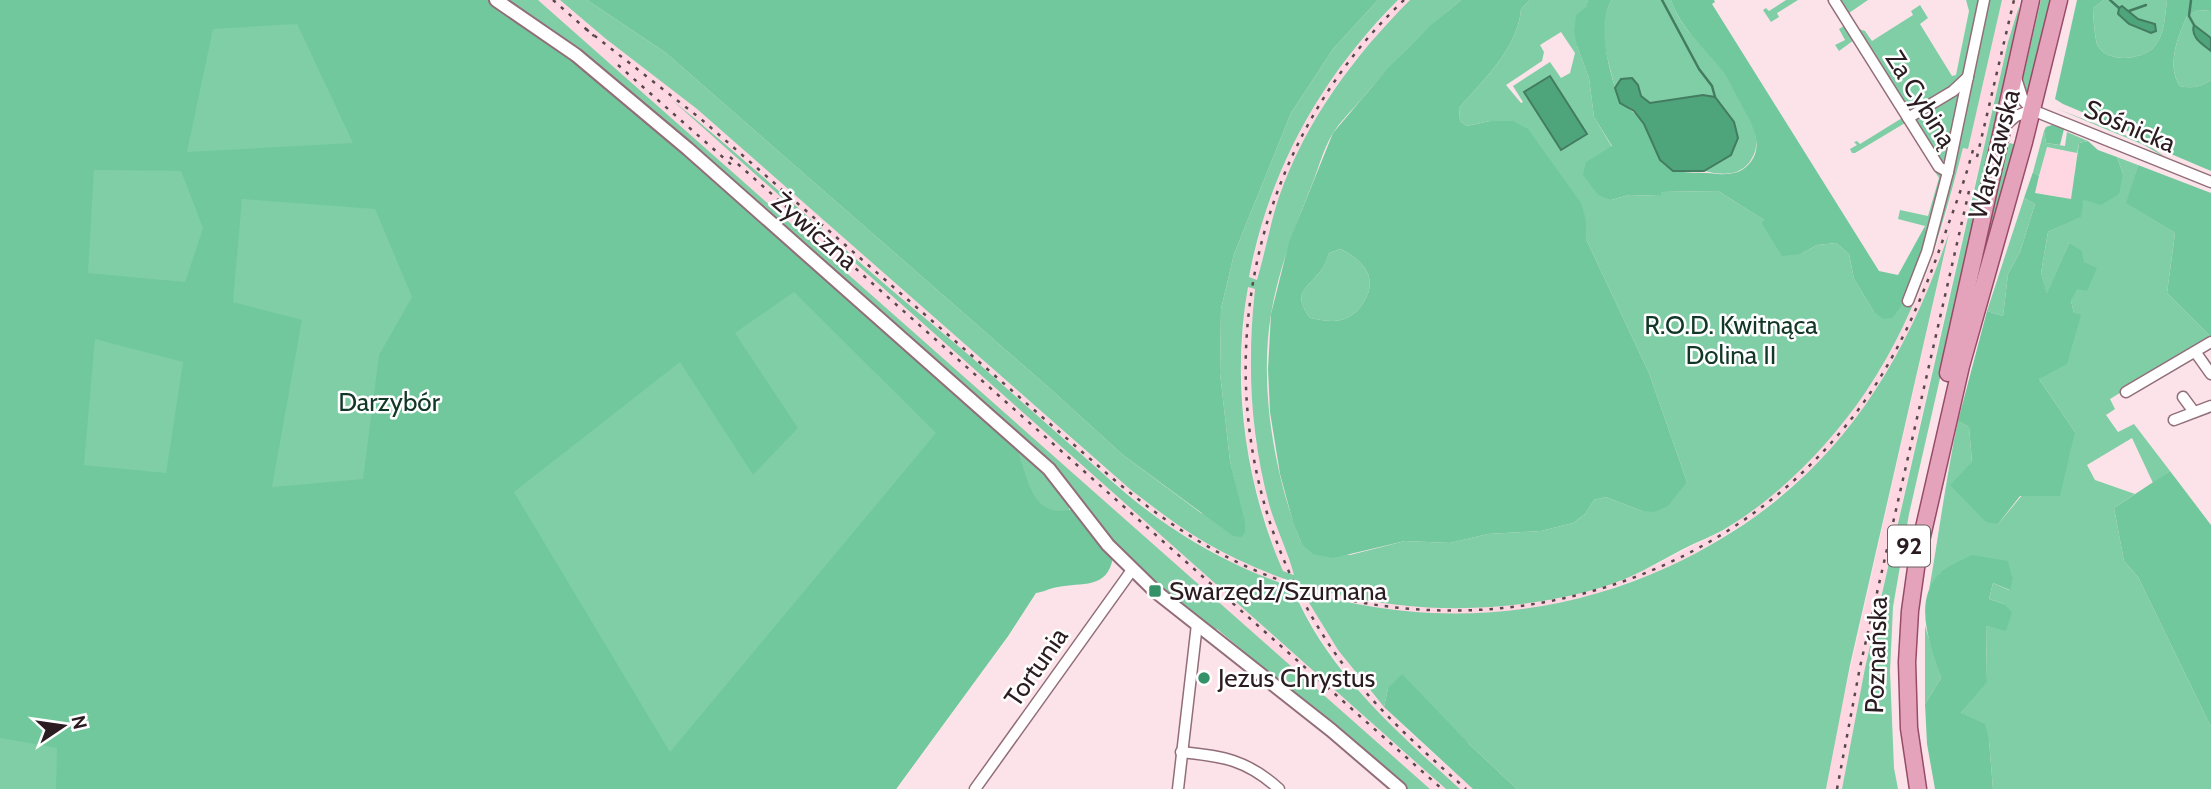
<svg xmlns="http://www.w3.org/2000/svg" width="2211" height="789" viewBox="0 0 2211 789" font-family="Cabin,sans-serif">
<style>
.built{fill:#ffd7e2}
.green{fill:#80cea6;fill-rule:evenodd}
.forest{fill:#72c89d;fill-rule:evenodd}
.water{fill:#4ea57c;stroke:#437c60;stroke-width:2}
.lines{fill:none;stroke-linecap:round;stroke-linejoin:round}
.stream{stroke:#437c60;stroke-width:2.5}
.minor-casing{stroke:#926e79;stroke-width:13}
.tertiary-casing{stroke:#926e79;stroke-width:16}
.primary-casing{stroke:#984b67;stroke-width:19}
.minor{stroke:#fff;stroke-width:10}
.tertiary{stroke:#fff;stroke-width:12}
.primary{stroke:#e5a3bb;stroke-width:16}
.rail{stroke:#58484d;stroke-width:2.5;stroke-dasharray:3.5 7;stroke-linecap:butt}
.poi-dot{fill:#359168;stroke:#fff;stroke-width:2.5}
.labels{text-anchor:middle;stroke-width:5;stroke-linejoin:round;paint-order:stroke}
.shield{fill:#fff;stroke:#6a6063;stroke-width:2}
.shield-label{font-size:24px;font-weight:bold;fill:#2a1c20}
.street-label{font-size:26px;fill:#2a1c20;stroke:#fff}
.park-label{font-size:26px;fill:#113726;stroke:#fff}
.poi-label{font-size:26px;fill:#2a1c20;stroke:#fff;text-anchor:start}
</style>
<rect width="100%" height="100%" fill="#fce3ea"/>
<g class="built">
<polygon points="538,0 560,0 606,39 697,109 1131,490 1170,520 1286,580 1329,593 1376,602 1419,607 1492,607 1552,598 1602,587 1654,566 1726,529 1752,511 1795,474 1838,429 1881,369 1921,290 1943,227 1963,148 1968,149 2002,0 2020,0 2008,42 1947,303 1865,668 1842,789 1826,789 1836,732 1947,243 1922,309 1906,342 1869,402 1844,434 1813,468 1756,516 1689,557 1657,572 1587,597 1524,610 1463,614 1418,614 1329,599 1285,585 1243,569 1167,525 1094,466 694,118 1446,789 1430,789"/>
<polygon points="1398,0 1410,0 1356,59 1325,102 1300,148 1271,223 1255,288 1250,357 1255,439 1288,558 1295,575 1283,571 1276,554 1257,492 1247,444 1241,364 1247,287 1263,220 1278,178 1299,131 1323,90 1350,53"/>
<polygon points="2047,147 2077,153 2071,199 2035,193"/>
<polygon points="1293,589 1303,593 1338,650 1373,695 1407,730 1473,789 1460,789 1402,737 1367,701 1321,639"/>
</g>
<g class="green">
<polygon points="0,0 496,0 882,320 1073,499 1036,592 1008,636 896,789 0,789"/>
<polygon points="502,0 538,0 1430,789 1405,789 1240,653 1242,650 1217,629 1213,632 1143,575 1123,555 1080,503"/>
<path d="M560,0H587L666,53L1047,386L1123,455L1201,513L1246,531L1230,461L1220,373L1221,309L1234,254L1291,113L1333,49L1378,0H1398C1321,77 1269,170 1249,277L1257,280C1265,253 1270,224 1279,197C1306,120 1354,56 1410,0H1461C1424,30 1391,64 1360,101C1351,111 1340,122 1333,133C1322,151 1317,174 1309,192C1293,232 1278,272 1271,314C1259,388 1274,473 1301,543L1350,555L1405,541L1450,543L1488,534L1541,531L1573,523L1585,514L1594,500L1606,497L1642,511L1687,482L1649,373L1586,239V220L1490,121L1467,126L1460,121L1459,108C1484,79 1518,48 1521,9L1530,0H1588L1577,46L1589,78L1594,117L1612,147L1611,200L1629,195L1660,196L1661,192L1718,191L1764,220L1801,254L1817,245L1836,243L1849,254L1854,279L1874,312L1928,234L1925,226L1898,219L1900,210L1928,216L1939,178L1905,123L1855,153H1852L1850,149L1857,145L1854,142L1857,141L1860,144L1902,118L1854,40L1839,51L1835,45L1845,40L1839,29L1844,26L1827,0H1868L1849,13L1859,29L1865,31L1872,41L1913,15L1911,11L1920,5L1928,18L1920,24L1952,76L1956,75L1969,11L1966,0H2002L1968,149L1963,148C1940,237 1917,316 1865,393C1830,444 1781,495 1728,527C1714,536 1698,541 1683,549C1657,563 1632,578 1603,587C1473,626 1326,611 1208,544C1180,528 1156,509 1131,490L697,109L606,39ZM1561,32L1575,53L1570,73L1561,78L1550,62L1513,86L1523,102L1521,103L1506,85L1542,61L1544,52L1540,45ZM1248,287L1255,289C1247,363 1250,432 1269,504C1276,528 1288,552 1294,575L1283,571C1245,484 1231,381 1248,287Z"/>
<path d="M1612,0H1671C1683,34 1703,43 1722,69C1730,80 1752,120 1755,132C1757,142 1757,150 1752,158C1742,177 1722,175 1704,171L1731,155L1738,138L1734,122L1703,95L1650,103L1641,96L1638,85L1621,79L1615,88C1609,62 1595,25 1612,0Z"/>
<polygon points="1786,0 1798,0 1777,13 1779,17 1771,22 1763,10 1766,8 1769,11"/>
<polygon points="2041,0 2055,0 2030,103 2022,87 2023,78"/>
<path d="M2104,0H2167C2165,15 2165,36 2153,48C2141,60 2107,63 2098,46C2095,41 2093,14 2093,8Z"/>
<polygon points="2019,6 2016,37 1991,155 1909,514 1893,607 1890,671 1894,768 1898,789 1842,789 1865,668 2008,42"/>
<path d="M2198,10L2211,11V80C2201,87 2191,89 2180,86C2166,66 2178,36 2187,16Z"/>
<path d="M672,100C738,153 800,210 864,266C899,297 935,326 970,356C1005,387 1040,418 1074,448C1105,475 1136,504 1169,526C1316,626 1507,641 1668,567C1819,497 1897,386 1949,233L1850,665L1826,789H1517L1469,744L1388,688L1384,707L1338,650L1303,593L1293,589C1327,671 1396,731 1460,789H1446Z"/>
<polygon points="2055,108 2145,143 2171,161 2144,145"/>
<polygon points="2044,131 2046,143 2065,146 2067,132 2088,141 2079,143 2077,153 2047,147 2039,176 2033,172"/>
<polygon points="2005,142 2018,145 1966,325"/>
<path d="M2117,157L2138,165L2127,203L2175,233L2167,293L2211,337L2110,399L2115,409L2106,415L2118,432L2134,424L2170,471L2153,483L2132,438L2087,465L2095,480L2135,494L2114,508L2124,561L2138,577L2211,727V789H1993L1989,740L1961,713L1987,681L1986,626L2006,630L2004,604L1989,599L1993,583L2009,590L2013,580L1940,573L1929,590C1939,534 1946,477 1958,421L1969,427L1972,462L1998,524L2075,432L2039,379L2074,313L2071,301L2084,262L2069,243L2047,294L2041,273L2048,232L2080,217L2084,200L2123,174Z"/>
<polygon points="2024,198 2035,204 2020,252 2008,274 2003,316 1987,311"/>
<path d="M1341,249C1366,262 1380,280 1361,306C1355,315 1344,321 1332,321C1325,321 1317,319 1310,318C1291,291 1307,290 1322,269C1325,265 1327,258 1329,253Z"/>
<polygon points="1925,626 1941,678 1925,704"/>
</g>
<g class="forest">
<path d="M0,0H489L550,41L659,128L1015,445C1028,473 1029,521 1073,509L1113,557C1108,590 1081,582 1058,587C1050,588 1044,592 1036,593L1008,636L896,789H56L57,748L0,738ZM297,24L353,143L187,152L213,29ZM94,170L181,171L203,228L185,282L88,273ZM242,199L375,209L412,297L379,355L363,479L272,487L302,320L233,302ZM794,292L936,433L670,752L514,492L680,362L753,475L798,428L735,333ZM95,339L183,362L166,473L84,465Z"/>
<polygon points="587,0 1378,0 1333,49 1291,113 1234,254 1221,309 1220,373 1230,461 1245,522 1246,531 1242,537 1233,536 1123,455 1047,386 666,53"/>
<path d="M1461,0H1530L1521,9C1518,48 1484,79 1459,108L1460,121L1467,126L1490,121H1513L1528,129L1581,203L1586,220V239L1649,373L1687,482L1668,506L1654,512L1642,511L1606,497L1594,500L1585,514L1573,523L1541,531L1488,534L1450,543L1405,541L1333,558L1313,554L1301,543L1293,522L1280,474L1270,412L1268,369L1271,314L1289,242L1333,133L1388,68L1431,25ZM1341,249C1366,262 1380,280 1361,306C1355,315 1344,321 1332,321C1325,321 1317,319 1310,318C1291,291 1307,290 1322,269C1325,265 1327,259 1329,253Z"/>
<path d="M1588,0H1612C1595,25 1611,76 1620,103C1629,109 1638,114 1644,124C1653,139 1654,160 1671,169C1679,174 1707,172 1718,174C1729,175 1741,173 1748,165C1768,145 1748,117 1737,97C1732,88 1728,77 1721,69C1702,45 1681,29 1671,0H1714L1715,2L1712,4L1879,271L1898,275L1925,226C1933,247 1907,303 1892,318L1883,319L1874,312L1854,279L1849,254L1836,243L1817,245L1801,254L1782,256L1762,224L1764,220L1718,191L1661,192V196L1629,195L1611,200L1598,195L1583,175L1586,162L1612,146L1594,117L1589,78L1577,46L1574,31L1576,15L1586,7Z"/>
<path d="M2077,0H2104L2093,8C2093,14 2095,42 2098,46C2107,63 2141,60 2153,48C2165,36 2165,15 2167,0H2211V11L2198,10L2187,16C2178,36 2166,66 2180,86C2191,89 2201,87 2211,80V171L2171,154L2146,139L2063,104L2055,99Z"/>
<polygon points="2052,125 2064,129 2060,145 2046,143 2044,131 2046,127"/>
<polygon points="2088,141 2098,150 2117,157 2123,174 2119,194 2101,205 2084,200 2081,217 2048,232 2041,273 2047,293 2069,243 2082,251 2084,262 2097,268 2087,291 2077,289 2071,301 2074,313 2081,315 2067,364 2039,379 2075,432 2060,496 2020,496 1998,524 1986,522 1950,485 1972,462 1969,427 1958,421 1987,311 2003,316 2008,274 2020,252 2035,204 2024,198 2033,172 2039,176 2035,193 2071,199 2079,143"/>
<polygon points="2138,165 2211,193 2211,337 2167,293 2175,233 2126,203"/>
<polygon points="2170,471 2211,525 2211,727 2138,577 2124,561 2114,508"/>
<path d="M1972,555L2008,561L2013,580L2010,590L1993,583L1989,599L2004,604L2012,612L2006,631L1986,626L1987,682L1961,713L1985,724L1989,740L1993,789H1935L1927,744L1925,704L1941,678C1931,646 1912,603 1939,574C1947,566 1962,560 1972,555Z"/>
<polygon points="1402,674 1469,744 1517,789 1473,789 1384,707 1388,688"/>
</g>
<g class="water">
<polygon points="2122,6 2138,19 2155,24 2156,31 2151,33 2129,24 2118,14 2119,8"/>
<path d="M2194,25L2211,38V51C2202,44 2190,37 2194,25Z"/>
<polygon points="1550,76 1587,134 1561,150 1524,92"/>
<polygon points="1632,78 1638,85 1641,96 1650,103 1703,95 1715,97 1734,122 1738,138 1731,155 1704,171 1673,171 1660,160 1644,124 1634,111 1620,103 1615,88 1621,79"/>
</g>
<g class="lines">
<g class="stream">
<polyline points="1662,0 1699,69 1712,86 1715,97"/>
<polyline points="2110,0 2119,8"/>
<polyline points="2191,0 2189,16 2194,25"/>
<polyline points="2129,11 2146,5"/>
</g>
<defs>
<g id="minor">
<polyline points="1834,0 1939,167 1948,172"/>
<polyline points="2016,78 2023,100 2032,110 2211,182"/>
<polyline points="1908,118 1953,91 1968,77"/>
<polyline points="2003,127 2016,116 2032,110"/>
<polyline points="1908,301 1927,252 1948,172 1984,0"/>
<polyline points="2196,353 2211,374"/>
<polyline points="2126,392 2211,342"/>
<polyline points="2183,397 2194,412"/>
<polyline points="2174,420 2211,406"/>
<path d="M1181,752C1223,756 1247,760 1279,789"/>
<polyline points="975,789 1132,570"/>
<polyline points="1178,789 1197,624"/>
</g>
<polyline id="tertiary" points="496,0 576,55 688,149 1049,469 1108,545 1155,591 1331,730 1400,789"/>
<g id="primary">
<polyline points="1948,373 2031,0"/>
<polyline points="1918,789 1909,728 1907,662 1910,611 1918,554 1961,366 2024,142 2059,0"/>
</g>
</defs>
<use href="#minor" class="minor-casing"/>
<use href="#tertiary" class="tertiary-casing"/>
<use href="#primary" class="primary-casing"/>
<use href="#minor" class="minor"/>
<use href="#tertiary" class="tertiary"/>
<use href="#primary" class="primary"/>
<g class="rail">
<polyline points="553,0 594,36"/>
<path d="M1404,0C1230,165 1194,432 1323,635C1361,696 1413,742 1466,789"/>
<path d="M586,29L701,119L1104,471C1149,510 1196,544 1252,569C1452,657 1696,602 1838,435C1891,374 1921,304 1947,228C1957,201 1967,174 1974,146"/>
<polyline points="618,65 734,167"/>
<polyline points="730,157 1442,789"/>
<polyline points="1977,157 2014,0"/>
<polyline points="1837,789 1860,667 1969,191"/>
</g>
</g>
<g class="poi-dot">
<rect x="1148" y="584" width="14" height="14" rx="3.5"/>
<circle cx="1204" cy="678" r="7"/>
</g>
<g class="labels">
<rect class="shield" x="1888" y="525.5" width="42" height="41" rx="5"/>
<g class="shield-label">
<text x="1909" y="554">92</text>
</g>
<g class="street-label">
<text transform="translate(1921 99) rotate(58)" y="9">Za Cybiną</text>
<text transform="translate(2130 126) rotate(23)" y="9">Sośnicka</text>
<text transform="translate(1994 154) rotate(-75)" y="9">Warszawska</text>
<text transform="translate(815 231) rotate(41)" y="9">Żywiczna</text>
<text transform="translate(1876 655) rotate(-88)" y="9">Poznańska</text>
<text transform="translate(1036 667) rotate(-55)" y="9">Tortunia</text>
</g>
<g class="park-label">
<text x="1731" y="334">R.O.D. Kwitnąca<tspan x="1731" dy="30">Dolina II</tspan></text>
<text x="389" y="411">Darzybór</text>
</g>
<g class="poi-label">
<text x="1169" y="600">Swarzędz/Szumana</text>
<text x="1218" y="687">Jezus Chrystus</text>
</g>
</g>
<g transform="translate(63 726) rotate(77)" stroke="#ffffff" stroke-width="5" paint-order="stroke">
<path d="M0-5L12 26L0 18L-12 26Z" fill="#2a1c20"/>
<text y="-10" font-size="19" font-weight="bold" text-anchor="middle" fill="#2a1c20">N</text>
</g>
</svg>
